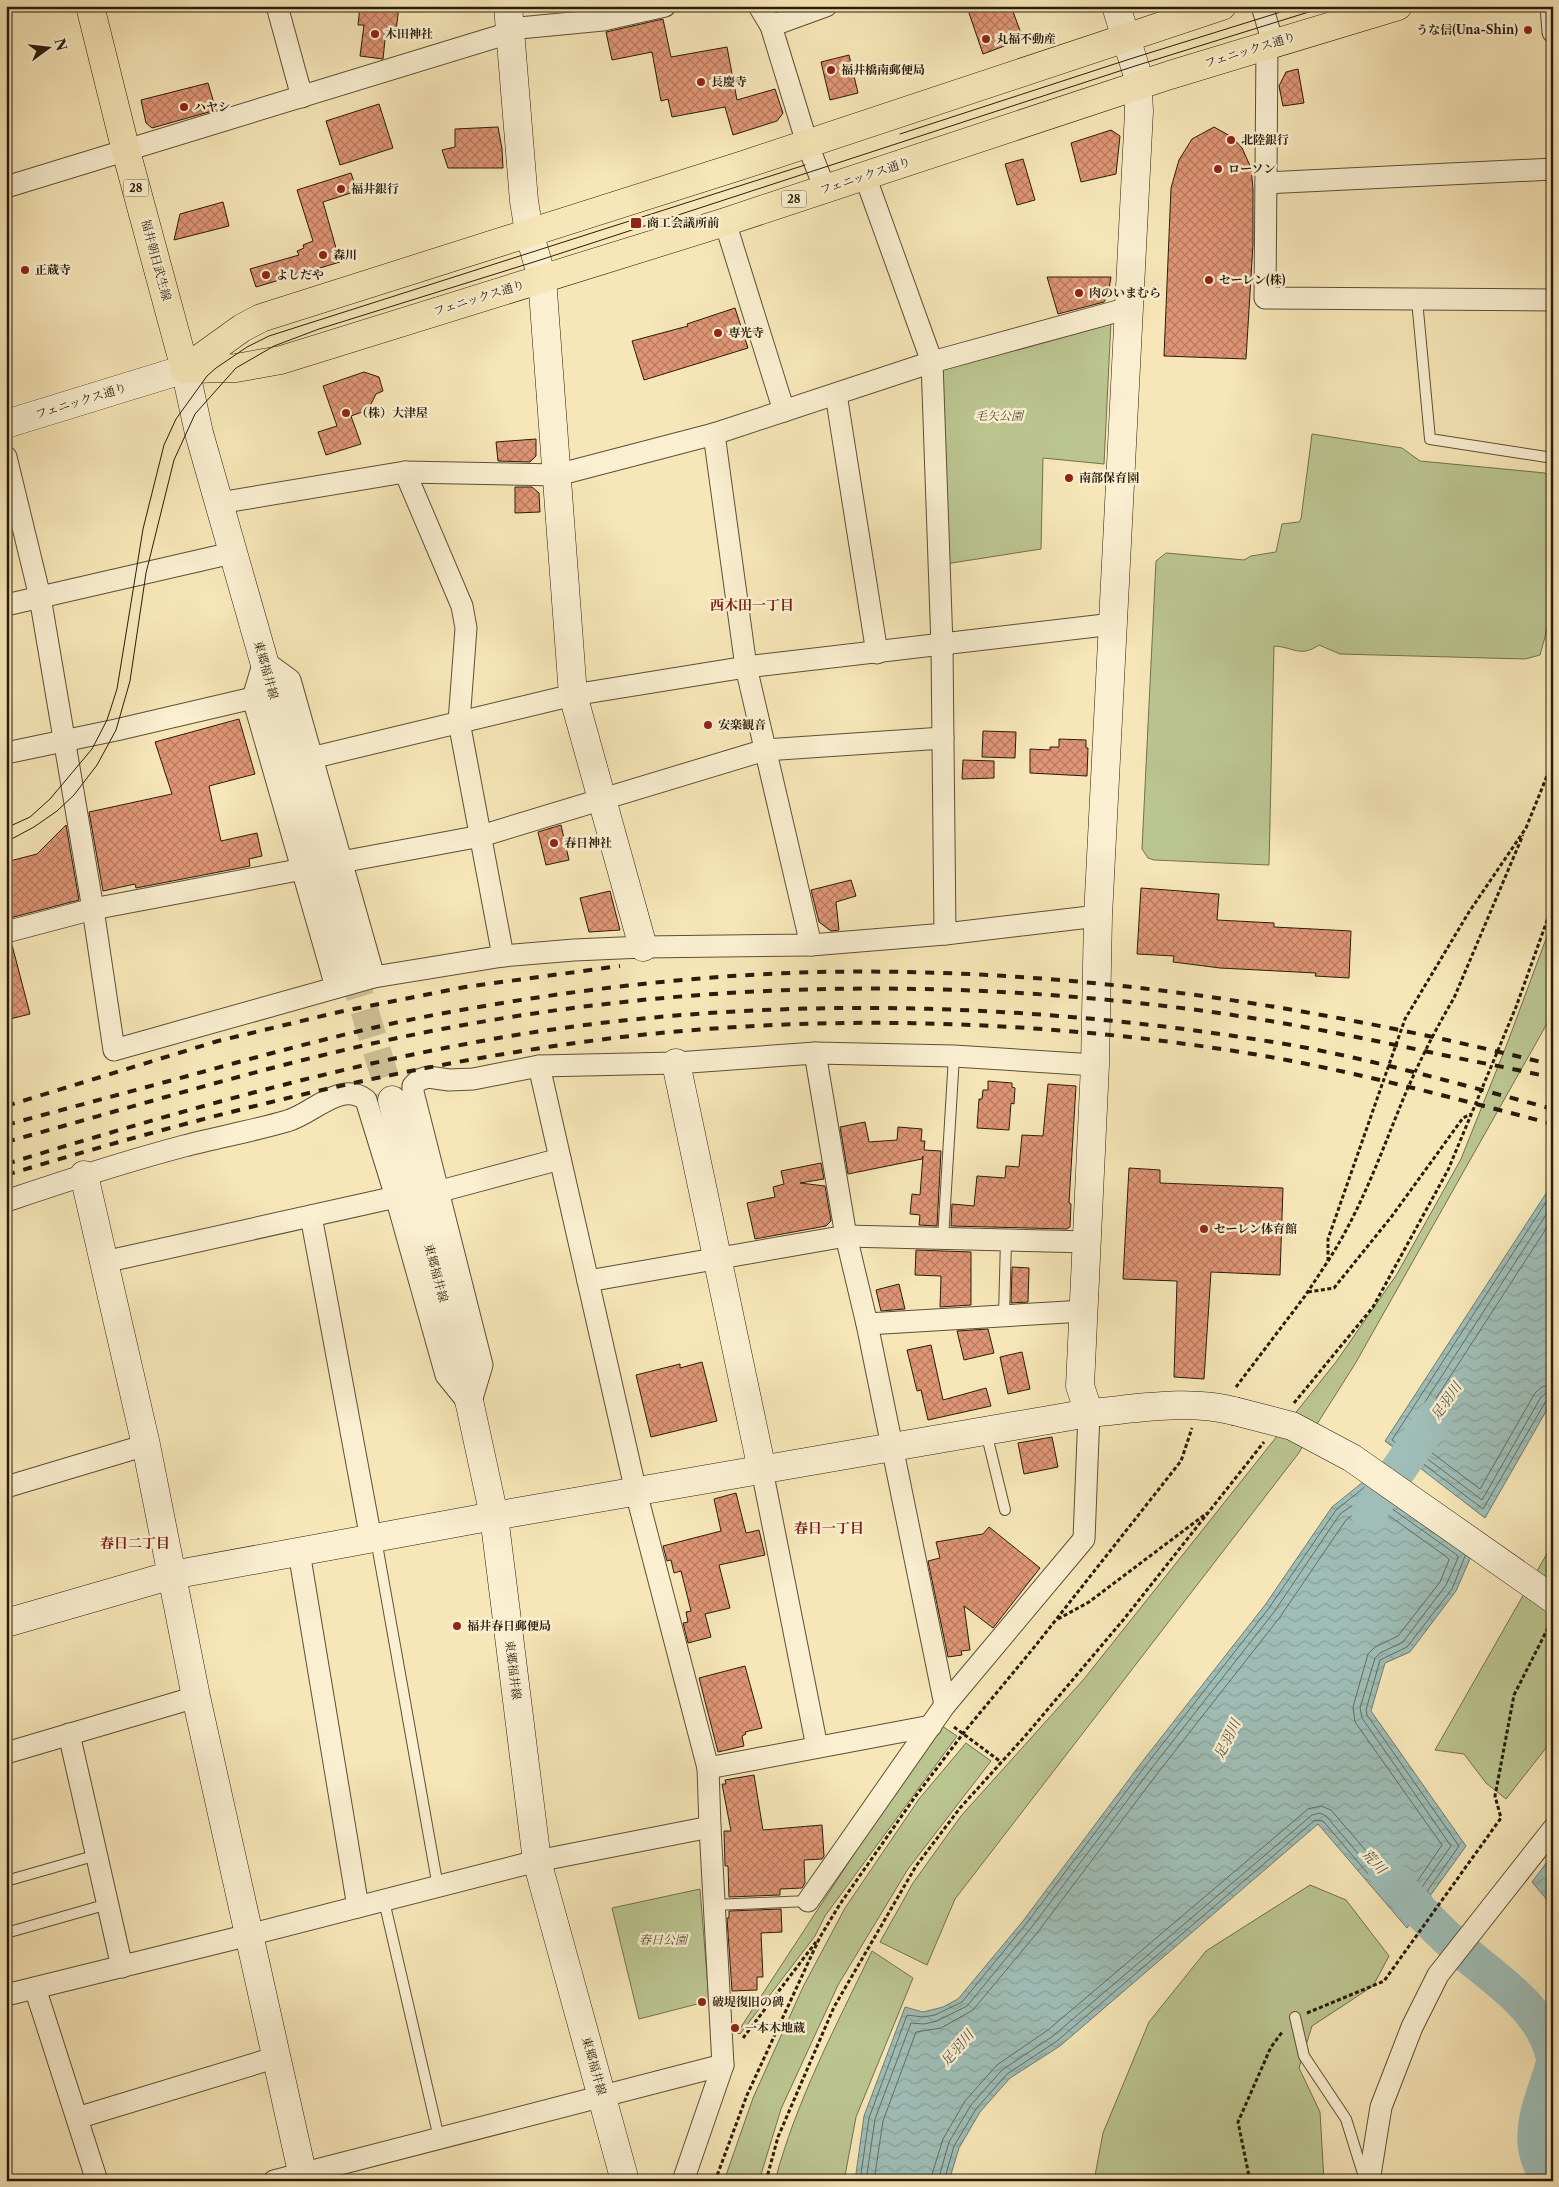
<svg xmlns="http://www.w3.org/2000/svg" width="1559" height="2187" viewBox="0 0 1559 2187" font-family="'Libre Caslon Text','Noto Serif JP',serif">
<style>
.green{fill:#bbc590;stroke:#72704e}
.water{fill:url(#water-waves);stroke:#707d72}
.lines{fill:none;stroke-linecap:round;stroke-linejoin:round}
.shore{stroke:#646d61;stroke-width:1}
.river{stroke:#9fbeb7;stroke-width:36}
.building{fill:url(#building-cross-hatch);stroke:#291c0b}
.secondary-tunnel{stroke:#cebe95;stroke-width:28;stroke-dasharray:28 14;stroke-linecap:butt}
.lane-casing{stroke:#5c4f36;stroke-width:12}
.street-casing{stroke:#5c4f36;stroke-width:23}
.secondary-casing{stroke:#291c0b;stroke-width:29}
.primary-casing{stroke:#291c0b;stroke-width:29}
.path{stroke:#291c0b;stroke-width:3;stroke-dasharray:4 2.5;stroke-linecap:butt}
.lane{stroke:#faefd1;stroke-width:10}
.street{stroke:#faefd1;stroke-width:21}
.secondary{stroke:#faefd1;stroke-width:28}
.primary{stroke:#f7e7b8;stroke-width:28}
.tram{stroke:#291c0b;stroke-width:1}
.rail{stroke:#291c0b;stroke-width:4;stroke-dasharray:9 9;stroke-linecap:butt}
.secondary-bridge-casing{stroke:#291c0b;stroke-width:29;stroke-linecap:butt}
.secondary-bridge{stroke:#faefd1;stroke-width:28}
.poi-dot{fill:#8f2418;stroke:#faefd1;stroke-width:2}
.labels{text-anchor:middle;stroke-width:5;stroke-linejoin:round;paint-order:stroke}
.shield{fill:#faefd1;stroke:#685b46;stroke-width:1}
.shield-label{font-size:11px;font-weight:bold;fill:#291c0b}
.poi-label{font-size:12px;font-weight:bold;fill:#291c0b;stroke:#faefd1;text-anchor:start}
.street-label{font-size:12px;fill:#291c0b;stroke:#faefd1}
.park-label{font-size:12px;font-style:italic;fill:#554f33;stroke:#faefd1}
.neighbourhood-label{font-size:14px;font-weight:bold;fill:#7a1f14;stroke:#faefd1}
.water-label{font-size:14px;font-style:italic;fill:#525547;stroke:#faefd1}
</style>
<defs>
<pattern id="water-waves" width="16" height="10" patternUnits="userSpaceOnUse" patternTransform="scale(1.25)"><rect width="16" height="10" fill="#9fbeb7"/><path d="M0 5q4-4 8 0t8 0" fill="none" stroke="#89a39c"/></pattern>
<pattern id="building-cross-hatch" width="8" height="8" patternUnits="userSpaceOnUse" patternTransform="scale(1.25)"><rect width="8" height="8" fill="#e09676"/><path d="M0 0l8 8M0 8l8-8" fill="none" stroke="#b67a5f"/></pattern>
</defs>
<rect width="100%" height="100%" fill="#f7e7b8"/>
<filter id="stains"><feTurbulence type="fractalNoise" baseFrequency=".004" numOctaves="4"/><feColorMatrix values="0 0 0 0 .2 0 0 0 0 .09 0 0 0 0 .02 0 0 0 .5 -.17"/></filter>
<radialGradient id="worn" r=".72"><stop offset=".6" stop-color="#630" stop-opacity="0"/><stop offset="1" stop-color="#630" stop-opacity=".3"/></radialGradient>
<g class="green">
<polygon points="1111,321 1104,464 1043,458 1041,549 939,565 938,370"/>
<path d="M1312,434L1402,448L1420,461L1545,473L1552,480L1553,484V608L1540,655L1525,659L1340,654L1319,645C1300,658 1294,647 1274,646L1269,865L1154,860L1148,858L1142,849L1156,561L1166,553L1244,560L1251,556L1276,552L1282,524L1299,522L1301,519Z"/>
<polygon points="1553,920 1553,1013 1355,1364 1298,1454 955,1899 927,1965 880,1942 913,1883 961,1816 1084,1679 1336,1362 1397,1274 1461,1159 1507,1044"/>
<polygon points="1553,1543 1553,1739 1506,1799 1486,1783 1464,1754 1435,1750"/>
<polygon points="939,1724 957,1736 825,1916 815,1936 740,2034 737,2033"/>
<polygon points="966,1743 991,1761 908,1869 838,1985 781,2109 759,2181 724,2181 753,2098 803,1987 845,1908 919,1799"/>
<polygon points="1310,1885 1346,1900 1389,1956 1373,1986 1312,2026 1299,2068 1320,2112 1324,2181 1094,2181 1103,2133 1149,2022 1206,1951"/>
<polygon points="700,1889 709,2001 639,2019 612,1908"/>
<path d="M872,1951L913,1978L856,2117L844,2181H775C796,2101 836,2026 872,1951Z"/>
</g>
<g class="water">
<polygon points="1547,1192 1553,1193 1553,1399 1485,1518 1385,1441"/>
<polygon points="1368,1478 1473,1552 1456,1591 1410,1652 1385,1663 1371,1711 1466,1846 1407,1928 1318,1824 1060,2046 1010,2078 980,2112 959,2148 949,2181 855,2181 864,2116 905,2007 923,2012 943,2007 958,1999 1023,1921 1142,1762 1265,1605 1332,1507"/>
<polygon points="1553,1854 1553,1907 1532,1882"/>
</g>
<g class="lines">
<g class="shore">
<polyline points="1553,1198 1548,1199 1392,1440 1483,1509 1546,1401 1553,1398"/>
<polyline points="1553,1204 1401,1439 1482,1500 1541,1397 1546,1393 1553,1392"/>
<polyline points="1553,1218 1411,1437 1480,1489 1535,1393 1542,1387 1553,1384"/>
<polyline points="860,2181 869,2118 907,2015 923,2017 935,2015 962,2002 1026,1924 1146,1765 1269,1608 1336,1510 1366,1486"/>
<polyline points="866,2181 875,2119 911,2023 924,2024 937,2021 967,2006 1031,1928 1151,1769 1274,1612 1340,1514 1370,1493 1457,1555 1458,1558 1446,1585 1403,1642 1380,1653 1375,1658 1360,1708 1362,1718 1451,1846 1408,1907 1404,1907 1326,1816 1320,1813 1312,1815 1053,2036 1002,2070 971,2105 949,2142 938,2181"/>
<polyline points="874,2181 883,2121 916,2032 941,2028 973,2010 1037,1933 1157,1774 1280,1617 1346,1520 1370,1502 1448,1558 1449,1560 1440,1582 1398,1636 1375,1647 1368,1654 1353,1707 1355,1722 1442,1845 1408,1895 1404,1895 1331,1810 1321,1806 1308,1809 1048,2030 997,2065 965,2101 943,2139 930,2181"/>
<polyline points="944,2181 954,2146 976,2109 1007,2074 1057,2041 1315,1820 1323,1821 1405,1917 1409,1917 1459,1846 1367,1715 1366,1710 1380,1660 1407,1647 1452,1589 1465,1556"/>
</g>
<g class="river">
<polyline points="1369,1512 1435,1417"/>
<path d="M1386,1873C1405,1894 1424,1916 1444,1935C1481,1971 1540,2001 1553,2054"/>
<path d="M1548,2181C1544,2170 1537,2158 1536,2147C1532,2118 1546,2093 1553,2066"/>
</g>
</g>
<g class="building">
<polygon points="360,6 399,6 396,31 386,30 383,59 360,56 364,25 358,25"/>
<polygon points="988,6 1011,6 1023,39 983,54 969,13"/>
<polygon points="663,19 671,57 727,47 737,100 775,89 783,113 777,121 733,135 725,107 672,117 668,99 661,101 652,52 612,60 606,32"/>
<polygon points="849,55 858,93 830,100 821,62"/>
<polygon points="1298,69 1304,103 1283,106 1279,86 1286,72"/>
<polygon points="208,83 216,110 152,128 146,123 141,100"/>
<polygon points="379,104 393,148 340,165 326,121"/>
<polygon points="498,127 502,149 503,168 448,168 442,150 455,147 455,129"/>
<polygon points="1214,127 1232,137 1242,148 1251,168 1253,189 1253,244 1246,359 1164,356 1171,188 1179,160 1192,139"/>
<polygon points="1111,130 1120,136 1116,174 1081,182 1071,143"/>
<polygon points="1023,159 1035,200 1017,205 1005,164"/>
<polygon points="351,173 357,191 323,202 340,262 256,287 250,269 299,255 297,251 304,248 303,245 313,241 297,190"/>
<polygon points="223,202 229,226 174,240 180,214"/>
<polygon points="1047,277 1111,277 1108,295 1104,302 1058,314"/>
<polygon points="735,308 748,348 644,380 632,341 688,326 687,324"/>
<polygon points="364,372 379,377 383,391 376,394 368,410 351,416 361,444 326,455 318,432 337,426 323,386"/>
<polygon points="536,439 536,456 530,462 498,461 496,442"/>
<polygon points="515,487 532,487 539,493 540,512 515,513"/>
<polygon points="239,719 255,774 209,786 221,841 257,833 262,856 249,859 250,866 136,888 135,884 103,891 89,812 172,794 155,742"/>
<polygon points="983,731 1016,732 1015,758 982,757"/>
<polygon points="1059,739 1086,740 1086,748 1088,748 1087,776 1030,773 1030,749 1050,750 1050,747 1059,747"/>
<polygon points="963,760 994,761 994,778 962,779"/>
<polygon points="66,825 79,900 6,919 6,862 37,854"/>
<polygon points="561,825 569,860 546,865 538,832"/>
<polygon points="851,880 856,896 836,902 839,930 831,931 819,922 811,890"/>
<polygon points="1141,888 1219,894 1217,920 1274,923 1274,927 1351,931 1349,978 1315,976 1316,973 1220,968 1173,962 1174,956 1137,954"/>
<polygon points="610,891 620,930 589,932 580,898"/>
<polygon points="12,945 30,1014 6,1020 6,946"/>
<polygon points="988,1081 1012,1083 1012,1087 1015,1088 1014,1104 1011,1103 1009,1130 977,1128 979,1099 982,1099 983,1090 988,1090"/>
<polygon points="1048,1084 1076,1086 1069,1203 1071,1204 1070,1227 1067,1229 951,1226 952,1204 974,1206 977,1176 1005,1178 1006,1166 1019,1167 1022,1135 1043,1136"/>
<polygon points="865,1122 869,1142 897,1140 898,1127 922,1129 921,1141 925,1141 924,1150 941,1151 937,1226 919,1225 920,1215 910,1214 912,1194 920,1195 923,1156 922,1159 848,1174 840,1127"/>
<polygon points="821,1163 824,1179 800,1183 825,1186 831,1221 826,1226 755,1239 747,1203 775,1197 773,1187 784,1184 781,1171"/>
<polygon points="1129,1168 1160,1170 1160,1183 1283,1188 1280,1275 1211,1272 1204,1379 1174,1377 1177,1281 1123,1279"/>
<polygon points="916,1250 971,1252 971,1305 940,1307 941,1276 915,1275"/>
<polygon points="1012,1267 1029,1268 1028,1302 1011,1303"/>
<polygon points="899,1284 905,1309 881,1311 876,1290"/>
<polygon points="988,1329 994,1353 964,1360 957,1331"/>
<polygon points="931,1345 943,1400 986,1388 991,1406 928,1420 921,1390 917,1391 907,1350"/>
<polygon points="1022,1352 1030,1389 1008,1394 1000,1357"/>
<polygon points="702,1362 717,1421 651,1437 636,1375 680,1364 680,1368"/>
<polygon points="1052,1437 1058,1467 1024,1474 1018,1443"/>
<polygon points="736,1493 746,1533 759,1530 765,1555 719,1565 730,1608 705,1614 711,1637 688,1643 683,1623 688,1622 686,1612 691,1611 681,1571 674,1573 671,1560 667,1561 663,1546 721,1531 714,1499"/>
<polygon points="989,1527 1040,1568 993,1628 964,1606 970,1650 961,1651 962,1655 948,1657 928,1561 940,1558 936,1542 983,1534"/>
<polygon points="745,1666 762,1728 745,1732 746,1734 742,1736 744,1746 718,1752 699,1678"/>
<polygon points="754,1775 763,1830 822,1825 824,1856 822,1859 804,1860 805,1883 802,1888 780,1889 780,1895 729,1897 728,1866 725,1866 724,1831 731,1831 722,1784 726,1784 725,1780"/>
<polygon points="781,1909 782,1932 761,1933 763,1977 757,1977 757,1990 732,1991 727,1918 729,1918 729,1911"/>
</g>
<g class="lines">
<polyline class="secondary-tunnel" points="352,970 392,1100"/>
<defs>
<g id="lane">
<polyline points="1417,300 1430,439 1553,458"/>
<polyline points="943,1239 954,1056"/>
<polyline points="1004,1316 1006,1240"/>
<polyline points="986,1432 1005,1510"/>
<polyline points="376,1539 438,1887"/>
<polyline points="6,1881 97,1855"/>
<polyline points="384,1901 439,2138"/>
<polyline points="714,1905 808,1901"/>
<polyline points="6,1933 108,1904"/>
<polyline points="1295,2017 1304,2056 1346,2119 1365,2180"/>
</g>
<g id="street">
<polyline points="277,6 302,97"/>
<polyline points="759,6 771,26 807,143 825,189"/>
<polyline points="1262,6 1273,43"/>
<polyline points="1551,6 1553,32"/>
<polyline points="771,26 826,6"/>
<polyline points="509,29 603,20 665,6"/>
<polyline points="1267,45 1265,298 1553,300"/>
<polyline points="865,176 932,362 942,646 945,934"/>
<polyline points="1266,183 1553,169"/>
<polyline points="6,187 509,33"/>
<polyline points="725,222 784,411"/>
<polyline points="836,394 877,653"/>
<polyline points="714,434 746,667 811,945"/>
<polyline points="6,457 40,597 93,909 114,1050 374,977 503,956 574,950 643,947 811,945 945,934 1098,916"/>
<polyline points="405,472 462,606 466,628 459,722 503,956"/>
<polyline points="219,503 405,472 557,475 714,434 932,362 1129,308"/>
<polyline points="6,605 232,553"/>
<polyline points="6,753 116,730 253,698"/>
<polyline points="311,758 573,695 746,667 1113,624"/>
<polyline points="341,862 481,836 765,750 943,738"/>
<polyline points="6,932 93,909 303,869"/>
<polyline points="336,987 253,698 264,661 290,680 374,977"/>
<polyline points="815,1053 846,1236 867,1324 945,1705"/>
<polyline points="539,1066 636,1492 708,1768 710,1827 723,2065 683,2181"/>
<polyline points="437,1192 560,1159"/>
<path d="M6,1201C65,1181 124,1162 184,1146C218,1137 253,1131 287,1121C313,1114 340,1080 366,1100L396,1197L446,1375L467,1401"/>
<polyline points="311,1216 371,1539"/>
<polyline points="104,1262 396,1197"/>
<polyline points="588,1281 846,1236 1088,1242"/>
<polyline points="867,1324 1084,1311"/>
<polyline points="470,1405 482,1365 413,1092 413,1086 419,1080 428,1077 449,1080 473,1079 539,1066 676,1063 815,1053 954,1056 1095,1065"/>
<polyline points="762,1470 817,1747"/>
<polyline points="6,1487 146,1445"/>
<polyline points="299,1552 358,1907"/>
<polyline points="69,1734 122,1967"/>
<polyline points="6,1753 196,1697"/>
<polyline points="708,1768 931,1726"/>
<polyline points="808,1901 945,1705 1084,1539 1089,1413"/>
<polyline points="35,1988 97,2181"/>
<polyline points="6,1995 249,1935 537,1861 710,1827"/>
<polyline points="77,2118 277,2057"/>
<polyline points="274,2181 723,2065"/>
<polyline points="1369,2181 1381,2107 1412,2027 1438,1975 1553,1829"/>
</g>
<g id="secondary">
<polyline points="508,6 524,201 529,232 542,278 573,695 643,947"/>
<polyline points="6,424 185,369 199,433 352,970"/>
<polyline points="676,1063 762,1470"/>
<polyline points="392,1100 470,1405 494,1516 537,1861 625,2181"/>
<polyline points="84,1175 146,1445 196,1697 304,2181"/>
<polyline points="1089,1413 1080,1386 1095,1065 1098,916 1139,111 1137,73 1116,6"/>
<path d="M6,1623L172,1575L494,1516L1089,1413C1136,1409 1188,1399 1234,1411"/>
</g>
<g id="primary">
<polyline points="90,6 126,151 185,369"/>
<polyline points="185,369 236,368 281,360 725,222 1170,75 1398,6"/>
<polyline points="185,369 242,328 261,318 743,165 1222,6"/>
</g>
</defs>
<use href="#lane" class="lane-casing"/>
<use href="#street" class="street-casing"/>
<use href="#secondary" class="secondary-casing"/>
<use href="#primary" class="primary-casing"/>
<g class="path">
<path d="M1328,1261C1361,1210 1381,1153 1404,1097C1418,1064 1435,1030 1454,998L1523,835"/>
<polyline points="1308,1292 1334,1288 1392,1216 1463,1118 1471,1114"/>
<polyline points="1236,1387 1305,1296 1328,1261 1328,1239 1405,1019 1469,912 1526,828 1553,761"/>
<polyline points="1294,1403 1373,1307 1448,1170 1516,1007 1553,904"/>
<polyline points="1058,1619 1089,1602 1207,1513"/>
<polyline points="954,1727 1001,1762"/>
<polyline points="1307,2013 1384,1981 1501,1818 1495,1796 1514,1695 1551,1622"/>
<polyline points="743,2038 816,1942"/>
<polyline points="715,2181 747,2095 820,1937 840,1904 915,1797 965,1731 1036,1645 1181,1461 1192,1428"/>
<polyline points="766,2181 778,2137 834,2007 916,1866 960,1808 1026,1735 1124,1619 1264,1442"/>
<polyline points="1250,2181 1238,2122 1271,2047 1283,2031"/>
</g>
<use href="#lane" class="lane"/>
<use href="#street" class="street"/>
<use href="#secondary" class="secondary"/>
<use href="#primary" class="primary"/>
<g class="tram">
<polyline points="900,134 1133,58 1300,6"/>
<polyline points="6,828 30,817 50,799 92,749 107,720 117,689 143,529 164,445 176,419 207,376 216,368 247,347 269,336 805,165"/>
<polyline points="6,842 34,827 57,811 74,795 97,765 116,730 130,681 146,573 174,460 195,414 236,368 274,346 319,329 537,261 1135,66 1328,6"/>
</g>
<g class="rail">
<polyline points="6,1106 218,1041 339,1012 465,987 620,966"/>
<path d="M6,1125C83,1104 159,1084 235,1063C306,1044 377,1025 450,1012C571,990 696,975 819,972C1067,967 1313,1005 1553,1065"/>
<path d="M6,1142C151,1102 295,1057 442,1029C683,983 929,977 1173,1007C1259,1017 1344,1034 1429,1052C1470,1061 1512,1068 1553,1078"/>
<path d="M6,1164C180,1111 356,1060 535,1032C785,994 1043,1003 1291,1045C1380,1061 1466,1086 1553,1109"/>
<path d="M6,1175C208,1114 413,1062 622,1037C831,1013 1046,1020 1253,1054C1354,1071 1453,1098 1553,1124"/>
</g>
<defs>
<polyline id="secondary-bridge" points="1234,1411 1292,1426 1352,1458 1553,1599"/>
</defs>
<use href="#secondary-bridge" class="secondary-bridge-casing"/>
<use href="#secondary-bridge" class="secondary-bridge"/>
</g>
<g class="poi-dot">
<circle cx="1528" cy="30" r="5"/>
<circle cx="375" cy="34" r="5"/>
<circle cx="986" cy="39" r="5"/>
<circle cx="831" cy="70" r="5"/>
<circle cx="701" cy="82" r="5"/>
<circle cx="184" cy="107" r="5"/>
<circle cx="1231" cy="140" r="5"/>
<circle cx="1218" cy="169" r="5"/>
<circle cx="341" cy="189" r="5"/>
<rect x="630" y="217" width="12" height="12" rx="2.5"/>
<circle cx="323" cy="255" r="5"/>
<circle cx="25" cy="270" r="5"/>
<circle cx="266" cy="275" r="5"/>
<circle cx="1209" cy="280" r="5"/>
<circle cx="1079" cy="293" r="5"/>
<circle cx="718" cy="333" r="5"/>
<circle cx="346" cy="413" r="5"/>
<circle cx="1069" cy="478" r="5"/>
<circle cx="708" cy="725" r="5"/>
<circle cx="554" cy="843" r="5"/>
<circle cx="1204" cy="1229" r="5"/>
<circle cx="457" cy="1626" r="5"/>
<circle cx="702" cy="2002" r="5"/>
<circle cx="735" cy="2028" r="5"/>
</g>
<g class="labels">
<g class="shield">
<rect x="123.5" y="179.5" width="25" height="17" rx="4"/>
<rect x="781.5" y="190.5" width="25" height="17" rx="4"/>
</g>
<g class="shield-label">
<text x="136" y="192">28</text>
<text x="794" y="203">28</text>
</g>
<g class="poi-label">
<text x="1518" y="34" text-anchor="end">うな信(Una-Shin)</text>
<text x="385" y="38">木田神社</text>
<text x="996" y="43">丸福不動産</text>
<text x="841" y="74">福井橋南郵便局</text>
<text x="711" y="86">長慶寺</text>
<text x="194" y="111">ハヤシ</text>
<text x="1241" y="144">北陸銀行</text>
<text x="1228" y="173">ローソン</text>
<text x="351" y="193">福井銀行</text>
<text x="647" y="227">商工会議所前</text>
<text x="333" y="259">森川</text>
<text x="35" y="274">正蔵寺</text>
<text x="276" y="279">よしだや</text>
<text x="1219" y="284">セーレン(株)</text>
<text x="1089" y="297">肉のいまむら</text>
<text x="728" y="337">専光寺</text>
<text x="356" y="417">（株）大津屋</text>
<text x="1079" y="482">南部保育園</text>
<text x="718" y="729">安楽観音</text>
<text x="564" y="847">春日神社</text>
<text x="1214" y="1233">セーレン体育館</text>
<text x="467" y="1630">福井春日郵便局</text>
<text x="712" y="2006">破堤復旧の碑</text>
<text x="745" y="2032">一本木地蔵</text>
</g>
<g class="street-label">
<text transform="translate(1250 50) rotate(-17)" y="4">フェニックス通り</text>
<text transform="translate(865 176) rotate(-18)" y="4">フェニックス通り</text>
<text transform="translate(156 260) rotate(75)" y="4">福井朝日武生線</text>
<text transform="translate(479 298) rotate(-17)" y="4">フェニックス通り</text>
<text transform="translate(81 401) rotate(-17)" y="4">フェニックス通り</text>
<text transform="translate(266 670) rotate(74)" y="4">東郷福井線</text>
<text transform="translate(436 1273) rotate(75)" y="4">東郷福井線</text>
<text transform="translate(513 1670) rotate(83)" y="4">東郷福井線</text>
<text transform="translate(594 2066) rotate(74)" y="4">東郷福井線</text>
</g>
<g class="park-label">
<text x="999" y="420">毛矢公園</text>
<text x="663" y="1944">春日公園</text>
</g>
<g class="neighbourhood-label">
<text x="752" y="610">西木田一丁目</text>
<text x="829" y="1533">春日一丁目</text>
<text x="135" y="1548">春日二丁目</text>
</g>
<g class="water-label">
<text transform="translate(1446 1401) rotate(-55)" y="5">足羽川</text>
<text transform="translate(1227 1739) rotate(-64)" y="5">足羽川</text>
<text transform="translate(1374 1861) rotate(47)" y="5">荒川</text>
<text transform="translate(957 2048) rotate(-49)" y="5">足羽川</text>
</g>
</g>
<rect width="1559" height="2187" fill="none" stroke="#f7e7b8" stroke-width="25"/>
<rect x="8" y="8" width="1544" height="2172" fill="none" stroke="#291c0b" stroke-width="2.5"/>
<rect x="12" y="12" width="1534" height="2162" fill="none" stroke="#291c0b"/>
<g transform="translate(48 48) rotate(75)" stroke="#faefd1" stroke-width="4" paint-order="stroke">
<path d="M0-4L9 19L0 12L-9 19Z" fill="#291c0b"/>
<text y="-8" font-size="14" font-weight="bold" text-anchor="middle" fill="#291c0b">N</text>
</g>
<rect width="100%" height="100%" filter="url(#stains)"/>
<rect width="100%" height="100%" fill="url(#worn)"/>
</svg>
